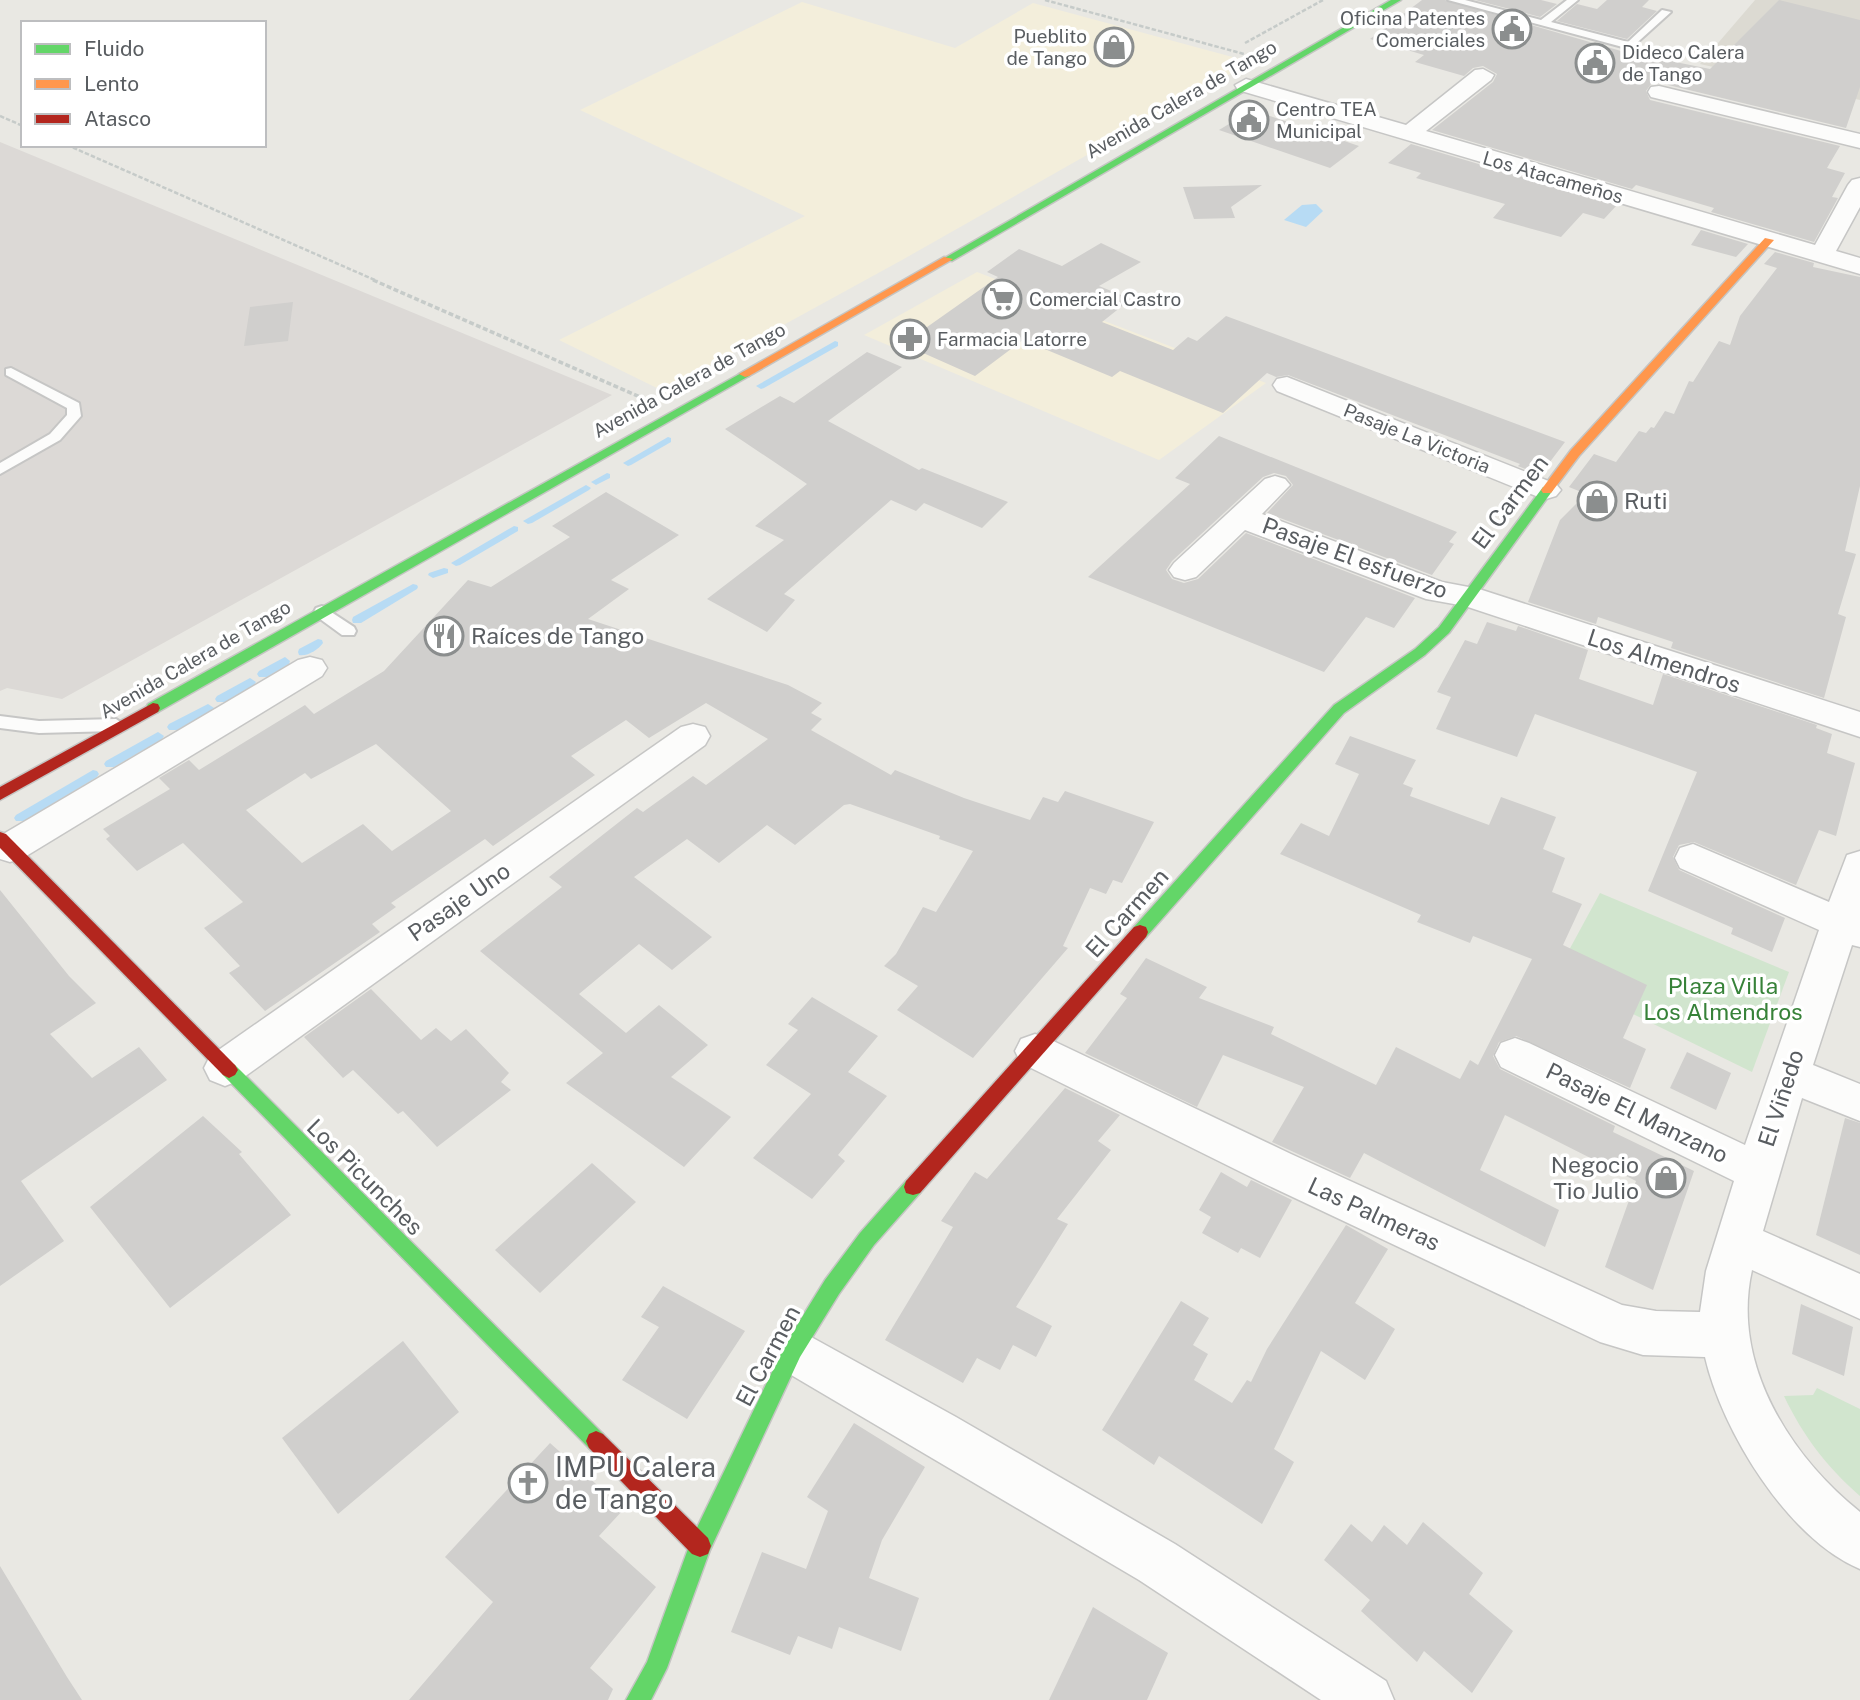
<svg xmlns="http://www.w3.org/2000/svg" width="1860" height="1700" viewBox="0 0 1860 1700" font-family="'Public Sans',sans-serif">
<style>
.commercial{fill:#f3eedb}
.industrial{fill:#dcd9d6}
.education{fill:#dcdad2}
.green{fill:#d1e5ce}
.water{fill:#b7dbf4}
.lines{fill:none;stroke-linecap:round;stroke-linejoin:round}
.stream{fill:#b7dbf4;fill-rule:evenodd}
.building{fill:#d0cfcd;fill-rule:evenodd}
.lane-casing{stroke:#c6c6c5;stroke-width:4}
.street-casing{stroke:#c6c6c5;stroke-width:3}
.fast-casing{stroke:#c5c5c3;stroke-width:3}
.slow-casing{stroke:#c5c5c3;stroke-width:3}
.jam-casing{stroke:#c5c5c3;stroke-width:3}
.path-far1{stroke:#c6cbc9;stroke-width:2.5;stroke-dasharray:4.5 2;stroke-linecap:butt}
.path{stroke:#c6cbc9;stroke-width:3.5;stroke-dasharray:5 2.5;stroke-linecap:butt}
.lane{fill:#fcfcfb;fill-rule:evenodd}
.street{fill:#fcfcfb;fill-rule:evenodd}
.fast{fill:#63d668;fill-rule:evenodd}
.slow{fill:#ff974d;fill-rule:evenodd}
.jam{fill:#b3261e;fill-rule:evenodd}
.labels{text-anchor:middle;stroke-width:7;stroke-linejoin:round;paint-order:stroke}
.far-poi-label{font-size:19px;fill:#595d61;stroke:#fff;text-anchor:start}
.far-street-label{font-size:19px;fill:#595d61;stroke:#fff}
.poi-label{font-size:23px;fill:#595d61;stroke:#fff;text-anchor:start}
.street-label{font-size:23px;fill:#595d61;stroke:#fff}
.park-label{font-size:23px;fill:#378239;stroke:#fff}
.near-poi-label{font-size:28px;fill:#595d61;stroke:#fff;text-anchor:start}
</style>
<rect width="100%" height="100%" fill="#e9e8e3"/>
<g class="commercial">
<polygon points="802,2 955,48 1033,3 1251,62 902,260 663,391 559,340 805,216 580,110"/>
<polygon points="977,272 1266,383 1159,460 864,335"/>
</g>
<polygon class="industrial" points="0,142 612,395 62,699 7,688 0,691"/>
<polygon class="education" points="1755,0 1860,0 1860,100 1700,64"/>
<g class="green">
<polygon points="1600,893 1789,972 1752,1072 1555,976"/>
<path d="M1817,1388L1860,1409V1496C1827,1467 1803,1436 1784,1396L1813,1395Z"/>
</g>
<polygon class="water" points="1316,204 1323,211 1306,227 1284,220 1302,205"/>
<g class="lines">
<g class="stream">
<polygon points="835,341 838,342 838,346 764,388 761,389 756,386"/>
<polygon points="668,437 671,438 671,442 631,465 628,466 623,463"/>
<polygon points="607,473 610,474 610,478 596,485 591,482"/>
<polygon points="586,485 591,488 589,490 532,523 528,524 523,521"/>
<polygon points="514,526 518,527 518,531 460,565 456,566 451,563"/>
<polygon points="444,568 448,569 448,573 433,578 428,575 429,573"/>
<polygon points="413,584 417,585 418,587 417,589 361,623 353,623 352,620 353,617"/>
<path d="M318,639L322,640L323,643C319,649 307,657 299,655L298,652L299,649Z"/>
<polygon points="285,657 290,661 289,664 267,677 259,677 257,674 259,671"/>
<polygon points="250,678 256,682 254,685 225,702 217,702 215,699 217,696"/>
<polygon points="208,704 214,708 212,711 177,730 169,730 167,727 169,724"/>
<polygon points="158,732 164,736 162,739 114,767 106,767 104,764 106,761"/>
<polygon points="93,770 97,771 99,774 97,777 24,821 16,821 14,818 16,815"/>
</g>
</g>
<g class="building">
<polygon points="1422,0 1445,0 1621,51 1710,69 1779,0 1860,20 1860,87 1846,128 1660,83 1651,84 1646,91 1650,100 1840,146 1827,168 1845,173 1832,197 1838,198 1814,242 1711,212 1714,208 1636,185 1632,189 1432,130 1493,82 1497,74 1483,66 1473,68 1464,76 1415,62 1424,55 1370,39"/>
<polygon points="1475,0 1541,0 1557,4 1540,17"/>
<polygon points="1607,0 1649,0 1642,7 1657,11 1627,39 1557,21 1577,4 1597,9"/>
<polygon points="1252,110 1359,146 1330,168 1219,130"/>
<polygon points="1411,144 1617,205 1604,219 1583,213 1561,237 1493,218 1505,204 1416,178 1421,173 1388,163"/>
<polygon points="1262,185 1231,207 1235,218 1194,219 1183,187"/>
<polygon points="1701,230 1748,244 1736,257 1691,245"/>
<polygon points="1101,243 1141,262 1099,286 1131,299 1102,322 1173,350 1188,337 1197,341 1226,316 1565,442 1540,475 1518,466 1520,464 1288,375 1276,377 1267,373 1223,413 1120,371 1112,377 1023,340 975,376 903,344 998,277 987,272 1019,249 1062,266"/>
<polygon points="1775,252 1814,263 1813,267 1860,277 1860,486 1845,551 1856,554 1838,614 1846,617 1824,698 1671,648 1673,642 1598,617 1596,624 1528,602 1560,520 1586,494 1569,487 1594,454 1616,462 1639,431 1646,433 1651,427 1654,428 1665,411 1674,414 1689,381 1693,382 1719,341 1730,345 1740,316 1777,268 1764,264"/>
<polygon points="293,302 288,341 244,346 250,307"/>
<polygon points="867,352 902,367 828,421 919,470 922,468 1008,502 982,528 924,503 916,511 891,500 784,594 795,600 767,632 707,599 784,540 755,526 807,484 725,429 780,396 794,403"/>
<polygon points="1219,436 1457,532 1449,542 1454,544 1432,575 1267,513 1293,485 1286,476 1274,473 1263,477 1172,561 1166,570 1172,579 1184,583 1198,579 1246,533 1415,598 1394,628 1366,617 1324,672 1088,577 1190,484 1175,478"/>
<path d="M606,492L679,535L611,580L629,589L588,619L788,685L822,703L811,713L822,719L811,730L891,775L895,770L964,798L1030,820L1043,797L1058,802L1065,791L1154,822L1122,883L1113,880L1106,894L1090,888L1063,946L1068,948L973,1058L897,1010L918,986L884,966L896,954L923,907L936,912L973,851L939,839L940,836L850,804L844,805L795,845L767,825L719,863L687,839L634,877L712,937L672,970L639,944L579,994L626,1033L659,1005L708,1045L671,1077L731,1117L684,1167L566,1083L603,1053L480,951L562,887L549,877L637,808L643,812L693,776L706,785L768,739L706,703L649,738L626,720L571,756L595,775L493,846L485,839L391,903L396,907L372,924L380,932L265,1011L229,973L240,966L204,928L243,902L183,843L137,871L106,839L110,836L103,829L170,789L159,778L189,760L199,770L305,705L314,714L384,671L468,580L491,587L570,537L552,526ZM376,744L451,811L392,851L363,824L302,863L246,810L305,773L311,779Z"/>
<polygon points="1487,622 1516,631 1518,626 1588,650 1579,679 1653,705 1663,674 1817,725 1816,728 1832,734 1827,753 1855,763 1836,836 1819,830 1796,885 1694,842 1679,845 1673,857 1679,870 1785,918 1772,952 1731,934 1733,928 1648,891 1697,772 1535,714 1517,757 1436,729 1451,697 1437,692 1465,640 1477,644"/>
<polygon points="1350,736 1416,760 1403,784 1413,788 1410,796 1489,825 1501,797 1556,817 1543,849 1565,858 1552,892 1582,904 1563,945 1647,985 1623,1038 1646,1049 1630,1088 1516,1036 1499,1042 1493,1056 1500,1069 1615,1126 1613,1132 1694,1171 1653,1290 1605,1267 1636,1181 1505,1115 1480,1170 1559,1210 1545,1247 1364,1153 1350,1178 1272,1142 1304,1087 1223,1055 1197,1107 1085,1053 1127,998 1120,994 1146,958 1207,987 1199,998 1274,1027 1271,1034 1376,1085 1396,1047 1460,1079 1470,1060 1478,1065 1532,959 1473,936 1470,943 1417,922 1421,915 1280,854 1301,823 1329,836 1359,774 1335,764"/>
<polygon points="0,890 69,976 96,1003 50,1034 92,1078 139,1047 167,1080 21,1181 64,1241 0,1286"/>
<polygon points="371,989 421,1040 436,1028 451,1041 466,1029 509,1073 501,1082 511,1090 437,1147 403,1111 398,1114 353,1070 343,1078 304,1037"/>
<polygon points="812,997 878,1036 848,1072 887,1096 838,1155 845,1161 812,1199 753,1158 811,1094 766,1065 798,1030 788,1024"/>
<polygon points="1687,1052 1731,1073 1716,1110 1670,1088"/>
<polygon points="1065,1088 1120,1115 1098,1141 1111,1150 1057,1219 1068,1224 1016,1307 1052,1326 1036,1357 1013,1345 1000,1370 977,1358 963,1383 885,1340 953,1227 941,1221 975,1172 987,1179"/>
<polygon points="203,1116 242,1152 239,1154 291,1215 170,1308 90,1207"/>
<polygon points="1845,1118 1860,1123 1860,1255 1816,1235"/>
<polygon points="592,1163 636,1202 540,1293 495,1250"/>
<polygon points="1221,1172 1247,1187 1251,1180 1292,1200 1260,1258 1241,1248 1238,1253 1202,1233 1211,1217 1199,1210"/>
<polygon points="1346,1225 1388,1249 1355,1303 1395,1329 1365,1380 1321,1351 1274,1449 1294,1462 1262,1524 1159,1456 1154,1465 1102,1430 1181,1301 1209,1318 1193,1345 1208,1354 1194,1380 1232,1403 1247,1380 1251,1382 1267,1349"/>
<polygon points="663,1286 745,1331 687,1419 622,1380 659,1327 641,1317"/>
<polygon points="1801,1304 1853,1327 1844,1376 1792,1354"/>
<polygon points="403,1341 459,1412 338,1514 282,1438"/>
<polygon points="854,1423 925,1467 882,1540 869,1578 919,1598 901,1651 839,1627 832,1649 798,1636 790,1655 731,1632 762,1552 806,1569 828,1511 807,1497"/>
<polygon points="550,1443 624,1509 599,1536 656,1587 590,1668 613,1689 608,1700 409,1700 493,1602 445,1557"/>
<polygon points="1423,1522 1483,1573 1469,1594 1513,1631 1472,1693 1424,1651 1417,1662 1361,1611 1370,1600 1324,1560 1351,1524 1372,1542 1384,1525 1407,1545"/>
<polygon points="0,1566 67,1677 82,1700 0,1700"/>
<polygon points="1093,1607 1168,1653 1147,1700 1049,1700"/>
</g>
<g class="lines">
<defs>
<g id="lane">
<polygon points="1448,0 1465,0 1541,20 1567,0 1578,0 1551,22 1628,42 1662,10 1671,12 1630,49"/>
<polygon points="11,368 79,403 81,416 60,440 0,474 0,463 50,434 67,415 67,408 6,375 6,369"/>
<polygon points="322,606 354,627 356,631 354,635 342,635 316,616 314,612 316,608"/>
<polygon points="0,716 39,721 116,719 125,725 116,731 39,733 0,728"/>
</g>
<g id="street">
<polygon points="1483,69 1494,75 1491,80 1426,131 1815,245 1848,185 1852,180 1860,178 1860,207 1836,251 1860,258 1860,274 1238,90 1235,85 1246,79 1406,125 1475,70"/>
<polygon points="1659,86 1860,134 1860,148 1651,97 1648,92 1651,87"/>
<polygon points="1287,377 1556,484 1561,490 1556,496 1546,499 1536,496 1277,391 1273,385 1277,379"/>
<polygon points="1275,476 1285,479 1290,485 1262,514 1442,582 1479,589 1860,712 1860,737 1465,606 1426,599 1245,530 1196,577 1185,580 1174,577 1169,570 1174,563 1265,479"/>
<polygon points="310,657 322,660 327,668 322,676 23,858 10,862 0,859 0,836 298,660"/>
<polygon points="693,724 705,727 710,736 705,745 240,1080 225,1086 210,1080 204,1068 210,1056 681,727"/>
<path d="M1693,844L1829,902L1847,855L1860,851V947L1852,945L1813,1065L1860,1084V1121L1802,1098L1763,1231L1860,1274V1319L1752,1270C1731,1363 1789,1455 1860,1512V1569C1788,1539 1722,1431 1705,1357L1643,1355L1600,1342L1261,1182L1021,1063L1015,1051L1021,1039L1035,1034L1049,1039L1291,1154L1622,1305L1656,1311L1700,1312L1706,1271L1734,1181L1501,1067L1495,1055L1501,1043L1515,1038L1529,1043L1745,1145L1819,930L1680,868L1675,858L1680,848Z"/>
<polygon points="793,1327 956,1417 1175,1544 1386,1681 1394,1700 1321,1700 1139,1580 776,1366 770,1350 776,1334"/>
</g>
<g id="fast">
<polygon points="1391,0 1401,0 952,261 943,259"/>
<polygon points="745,371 751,374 749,376 158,712 153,713 146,708 148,704"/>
<polygon points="1547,486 1553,490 1449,633 1425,655 1344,713 1146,937 1134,937 1132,932 1134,927 1334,705 1415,649 1439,627 1543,487"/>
<polygon points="229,1062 235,1065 603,1434 606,1441 603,1448 596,1451 589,1448 223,1075 220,1070 223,1065"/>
<polygon points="913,1179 920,1181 922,1187 920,1193 874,1245 839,1294 800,1357 710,1550 667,1668 651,1700 626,1700 647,1662 692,1538 786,1343 825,1280 860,1233 906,1181"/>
</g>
<g id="slow">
<polygon points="1765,238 1774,240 1579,456 1551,493 1543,493 1541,490 1571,450"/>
<polygon points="944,257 953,259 749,376 745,377 739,374"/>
</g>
<g id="jam">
<polygon points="153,703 158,704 160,708 158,712 0,800 0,787"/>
<polygon points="0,832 6,834 235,1065 238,1070 235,1075 229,1078 223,1075 0,848"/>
<polygon points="1140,925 1146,927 1148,932 1146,937 920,1193 913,1195 906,1193 904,1187 906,1181 1134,927"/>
<polygon points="596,1431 603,1434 708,1538 711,1546 708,1554 700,1557 692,1554 589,1448 586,1441 589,1434"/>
</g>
</defs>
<use href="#lane" class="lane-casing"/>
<use href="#street" class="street-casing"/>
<use href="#fast" class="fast-casing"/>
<use href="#slow" class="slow-casing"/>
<use href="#jam" class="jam-casing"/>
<g class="path-far1">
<polyline points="1045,0 1244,54"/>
<polyline points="1438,38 1457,24"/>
<polyline points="1245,43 1323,0"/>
<polyline points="0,116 23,126"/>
<polyline points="67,145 377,281"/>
</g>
<polyline class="path" points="373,280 640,397"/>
<use href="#lane" class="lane"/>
<use href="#street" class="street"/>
<use href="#fast" class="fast"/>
<use href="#slow" class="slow"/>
<use href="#jam" class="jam"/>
</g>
<defs>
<symbol id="civic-ring" viewBox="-11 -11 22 22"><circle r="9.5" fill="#fff" stroke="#8b8e8e" stroke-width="1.5"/><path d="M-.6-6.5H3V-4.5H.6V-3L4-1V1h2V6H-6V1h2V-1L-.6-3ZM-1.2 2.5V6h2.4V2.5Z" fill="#8b8e8e"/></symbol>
<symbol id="shop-ring" viewBox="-11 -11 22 22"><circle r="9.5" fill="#fff" stroke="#8b8e8e" stroke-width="1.5"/><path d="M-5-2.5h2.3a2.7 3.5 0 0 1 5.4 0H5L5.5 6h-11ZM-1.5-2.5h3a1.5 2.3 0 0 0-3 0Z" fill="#8b8e8e"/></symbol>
<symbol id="supermarket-ring" viewBox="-11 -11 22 22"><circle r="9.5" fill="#fff" stroke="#8b8e8e" stroke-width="1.5"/><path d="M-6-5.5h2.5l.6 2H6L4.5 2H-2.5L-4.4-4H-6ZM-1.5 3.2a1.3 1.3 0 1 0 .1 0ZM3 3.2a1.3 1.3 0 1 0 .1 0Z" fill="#8b8e8e"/></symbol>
<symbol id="pharmacy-ring" viewBox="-11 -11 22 22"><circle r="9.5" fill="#fff" stroke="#8b8e8e" stroke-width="1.5"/><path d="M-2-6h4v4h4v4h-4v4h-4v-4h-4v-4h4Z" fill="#8b8e8e"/></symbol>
<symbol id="restaurant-ring" viewBox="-11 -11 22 22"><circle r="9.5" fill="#fff" stroke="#8b8e8e" stroke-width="1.5"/><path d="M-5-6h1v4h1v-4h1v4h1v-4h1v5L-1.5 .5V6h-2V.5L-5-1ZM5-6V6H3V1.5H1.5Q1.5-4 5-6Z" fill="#8b8e8e"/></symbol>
<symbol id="church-ring" viewBox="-11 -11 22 22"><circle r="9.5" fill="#fff" stroke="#8b8e8e" stroke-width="1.5"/><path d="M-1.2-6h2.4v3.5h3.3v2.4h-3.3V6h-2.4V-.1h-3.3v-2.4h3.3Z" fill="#8b8e8e"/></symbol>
</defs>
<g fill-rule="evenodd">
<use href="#civic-ring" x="1490" y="7" width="44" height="44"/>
<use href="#shop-ring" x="1092" y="25" width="44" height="44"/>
<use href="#civic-ring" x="1573" y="41" width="44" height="44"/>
<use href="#civic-ring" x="1227" y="98" width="44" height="44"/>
<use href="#supermarket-ring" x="980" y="277" width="44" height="44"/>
<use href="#pharmacy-ring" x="888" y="317" width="44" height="44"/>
<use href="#shop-ring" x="1575" y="479" width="44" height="44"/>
<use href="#restaurant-ring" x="422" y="614" width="44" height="44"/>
<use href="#shop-ring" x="1644" y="1156" width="44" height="44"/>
<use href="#church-ring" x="506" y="1461" width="44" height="44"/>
</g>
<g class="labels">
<g class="far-poi-label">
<text x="1485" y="25" text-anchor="end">Oficina Patentes<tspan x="1485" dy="22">Comerciales</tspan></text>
<text x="1087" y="43" text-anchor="end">Pueblito<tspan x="1087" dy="22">de Tango</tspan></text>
<text x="1622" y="59">Dideco Calera<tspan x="1622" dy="22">de Tango</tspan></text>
<text x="1276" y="116">Centro TEA<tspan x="1276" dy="22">Municipal</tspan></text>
<text x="1029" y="306">Comercial Castro</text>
<text x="937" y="346">Farmacia Latorre</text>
</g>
<g class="far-street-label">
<text transform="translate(1181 99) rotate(-30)" y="7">Avenida Calera de Tango</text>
<text transform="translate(1553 177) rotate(16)" y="7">Los Atacameños</text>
<text transform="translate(689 380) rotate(-29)" y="7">Avenida Calera de Tango</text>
<text transform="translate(1417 438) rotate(22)" y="7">Pasaje La Victoria</text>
<text transform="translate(195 659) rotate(-30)" y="7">Avenida Calera de Tango</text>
</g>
<g class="poi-label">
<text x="1624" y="509">Ruti</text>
<text x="471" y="644">Raíces de Tango</text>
<text x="1639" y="1173" text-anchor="end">Negocio<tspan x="1639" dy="26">Tio Julio</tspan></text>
</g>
<g class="street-label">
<text transform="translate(1510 502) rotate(-53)" y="8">El Carmen</text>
<text transform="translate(1355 558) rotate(20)" y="8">Pasaje El esfuerzo</text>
<text transform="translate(1664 661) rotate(18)" y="8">Los Almendros</text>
<text transform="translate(459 902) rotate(-35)" y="8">Pasaje Uno</text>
<text transform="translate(1127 913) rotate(-48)" y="8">El Carmen</text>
<text transform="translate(1781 1098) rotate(-72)" y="8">El Viñedo</text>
<text transform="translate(1637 1113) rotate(26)" y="8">Pasaje El Manzano</text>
<text transform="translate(365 1177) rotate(45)" y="8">Los Picunches</text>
<text transform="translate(1374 1214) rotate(25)" y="8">Las Palmeras</text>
<text transform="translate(768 1356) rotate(-62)" y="8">El Carmen</text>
</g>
<g class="park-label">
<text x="1723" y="994">Plaza Villa<tspan x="1723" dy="26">Los Almendros</tspan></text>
</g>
<g class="near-poi-label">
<text x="555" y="1477">IMPU Calera<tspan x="555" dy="32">de Tango</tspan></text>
</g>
</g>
<rect x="21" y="21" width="245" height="126" fill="#ffffff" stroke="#bdbec0" stroke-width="2"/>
<rect x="35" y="44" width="35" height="10" fill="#63d668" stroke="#bdbec0" stroke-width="2"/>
<text x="84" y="56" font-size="21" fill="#595d61">Fluido</text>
<rect x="35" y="79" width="35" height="10" fill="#ff974d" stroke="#bdbec0" stroke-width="2"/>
<text x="84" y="91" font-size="21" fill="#595d61">Lento</text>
<rect x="35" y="114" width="35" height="10" fill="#b3261e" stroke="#bdbec0" stroke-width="2"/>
<text x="84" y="126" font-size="21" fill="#595d61">Atasco</text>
</svg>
